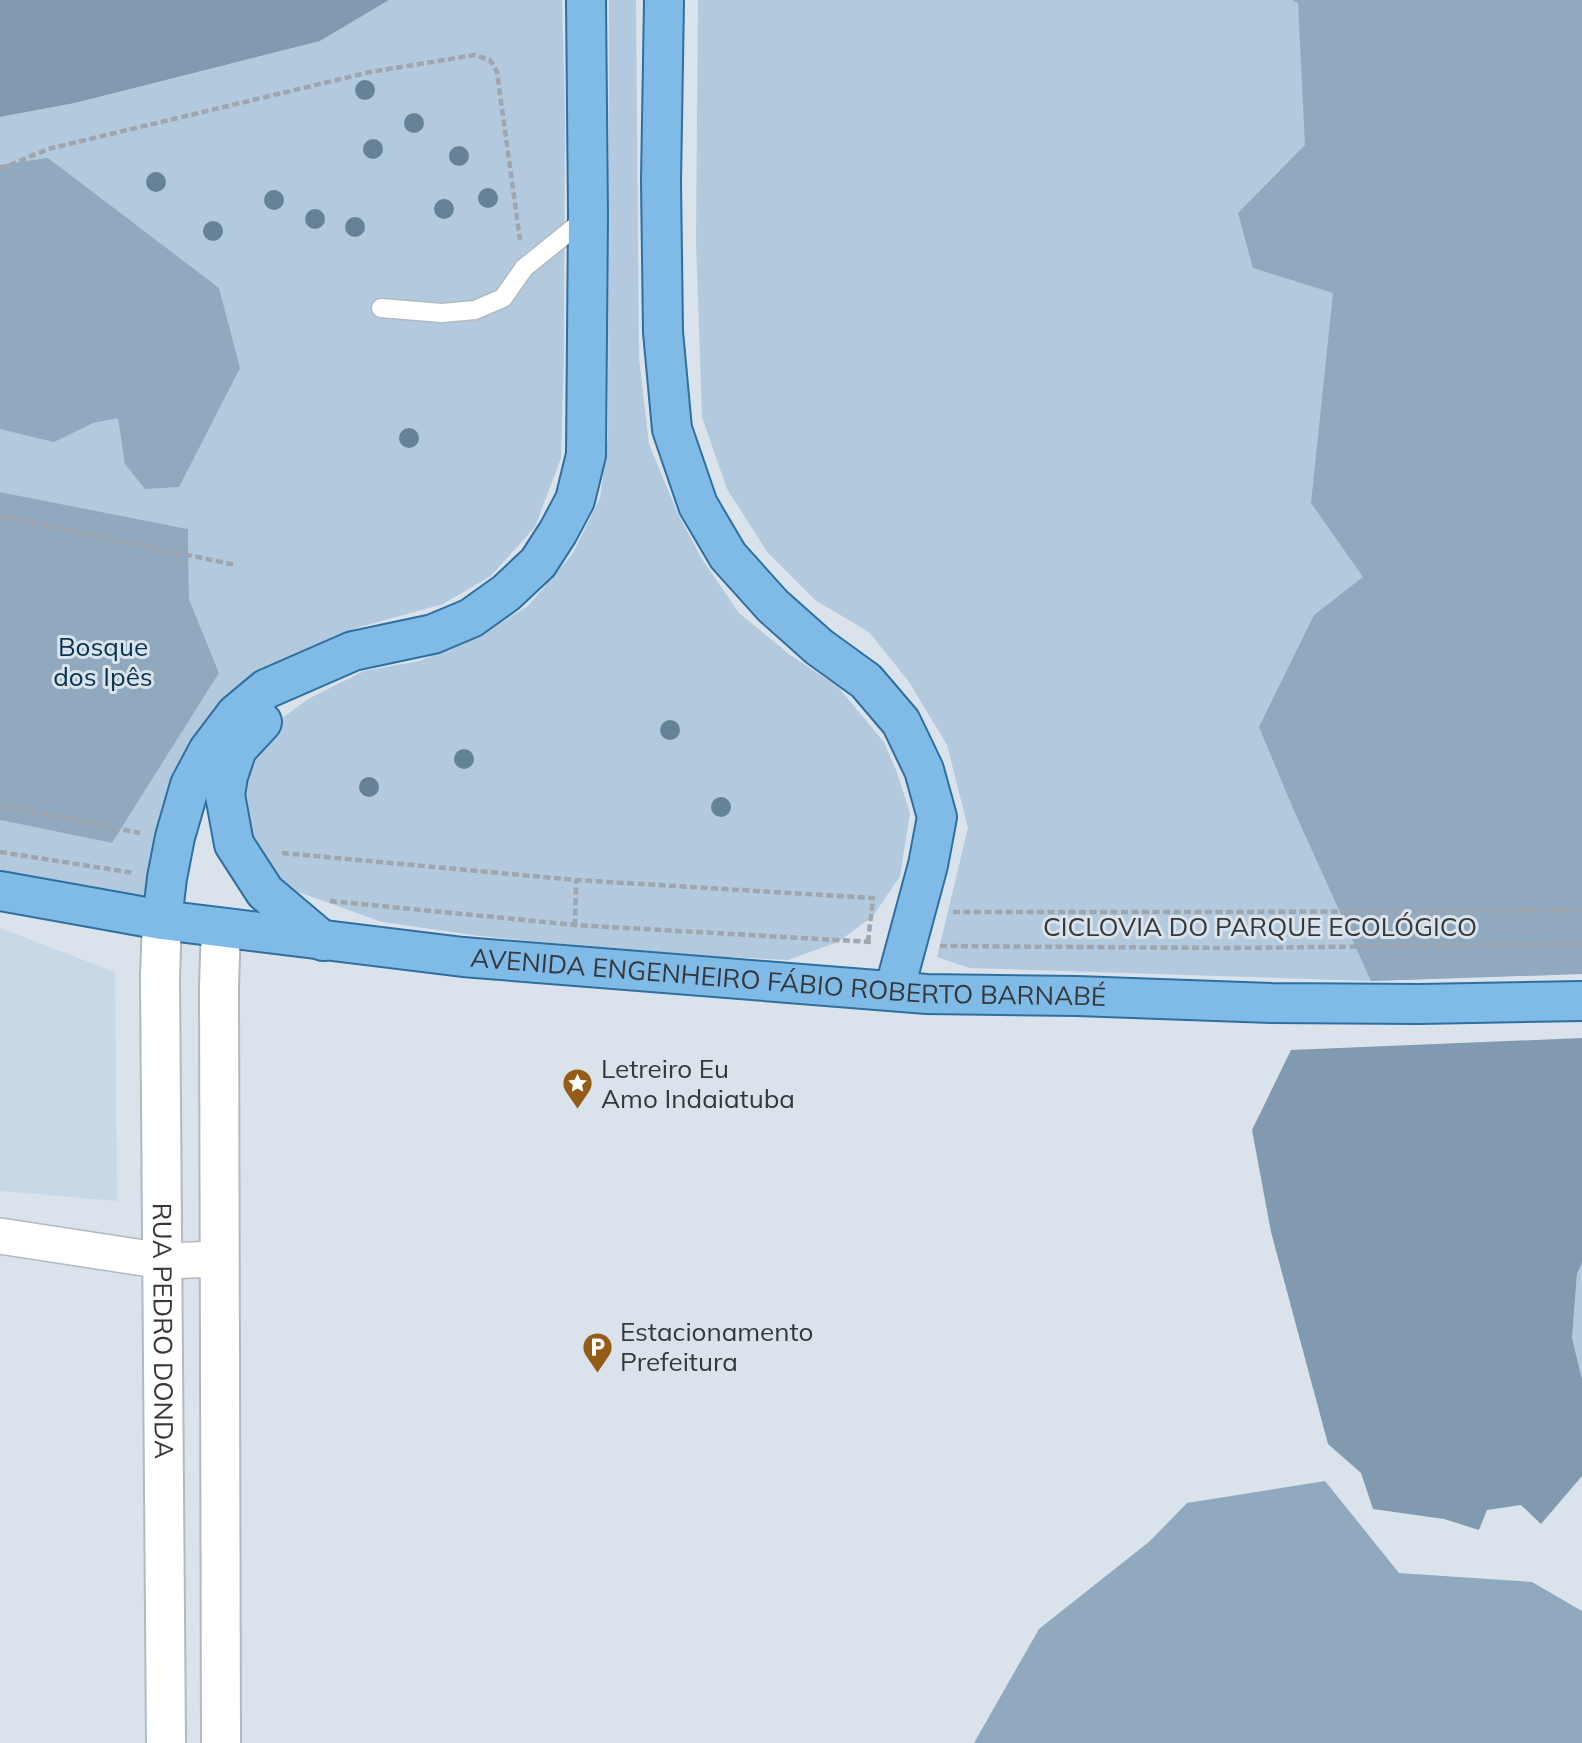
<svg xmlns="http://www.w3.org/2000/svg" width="1582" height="1743" viewBox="0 0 1582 1743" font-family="Mulish,sans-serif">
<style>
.built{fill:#c9d8e6}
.green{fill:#b3c9de}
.forest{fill:#90a9bf}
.water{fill:#829ab0}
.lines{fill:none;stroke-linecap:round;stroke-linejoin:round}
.lane-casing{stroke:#b1b9c1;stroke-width:21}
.street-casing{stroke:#b1b9c1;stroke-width:38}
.secondary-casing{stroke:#b1b9c1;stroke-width:42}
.primary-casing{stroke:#2e6fa0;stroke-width:42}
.path{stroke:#9fa6ad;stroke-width:4.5;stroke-dasharray:7 3.5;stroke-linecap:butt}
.lane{stroke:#fff;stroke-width:18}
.street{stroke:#fff;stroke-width:35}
.secondary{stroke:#fff;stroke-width:38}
.primary{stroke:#80bbe7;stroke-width:38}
.tree{fill:#658296}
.labels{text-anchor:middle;stroke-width:6;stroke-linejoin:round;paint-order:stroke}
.park-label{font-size:26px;fill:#063251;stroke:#dae3eb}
.street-label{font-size:26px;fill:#35383b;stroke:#dae3eb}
.poi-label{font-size:26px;fill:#35383b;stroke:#dae3eb;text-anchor:start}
</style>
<rect width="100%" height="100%" fill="#dae3eb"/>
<polygon class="built" points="0,928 115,972 117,1201 0,1191"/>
<g class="green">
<polygon points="389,0 562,0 565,107 564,352 561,458 535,527 491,576 443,604 356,628 302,651 248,681 170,795 143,897 0,872 0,820 112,843 219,673 189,599 188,529 0,492 0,117 75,103 320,41"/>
<polygon points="609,0 636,0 639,358 649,444 678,514 702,559 739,613 789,654 838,687 884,742 896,770 910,813 900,876 873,916 838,942 788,960 662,954 480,936 382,922 290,889 260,858 240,796 241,763 273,725 308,699 364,671 419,661 475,639 528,606 573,553 600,498 608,438"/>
<polygon points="698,0 1582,0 1582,974 1371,981 969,968 937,957 968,828 947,745 909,682 869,632 815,600 768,553 727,489 702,417 696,241"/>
<polygon points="1582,1263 1582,1379 1572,1338 1577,1274"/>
</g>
<g class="forest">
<polygon points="1292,0 1582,0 1582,974 1371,981 1292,806 1259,727 1314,615 1363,577 1311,503 1333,293 1253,268 1238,213 1305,145 1298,3"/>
<polygon points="48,158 219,288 240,368 179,487 145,489 125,464 118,418 93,423 54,442 0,429 0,165"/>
<polygon points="0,492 188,529 189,599 219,673 112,843 0,820"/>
<polygon points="1325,1481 1399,1573 1532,1582 1582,1611 1582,1743 974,1743 1039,1629 1150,1541 1187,1503"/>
</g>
<g class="water">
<polygon points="0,0 389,0 320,41 75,103 0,117"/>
<polygon points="1582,1038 1582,1263 1577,1274 1572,1338 1582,1379 1582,1476 1541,1524 1521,1505 1487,1510 1479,1530 1444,1519 1373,1509 1361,1473 1328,1444 1271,1232 1252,1130 1291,1050"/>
</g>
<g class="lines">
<defs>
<polyline id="lane" points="381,308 442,313 475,310 503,298 524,268 586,218"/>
<polyline id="street" points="0,1236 163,1261 219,1259"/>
<g id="secondary">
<path id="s1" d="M162,920L160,977L166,1743"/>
<polyline points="221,928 219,986 221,1743"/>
</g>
<g id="primary">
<polyline points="664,0 661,182 663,332 672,429 698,505 728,556 773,606 819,647 866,681 901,722 924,770 937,817 928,865 894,991"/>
<polyline points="262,722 237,749 228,776 225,795 234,844 265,892 323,941"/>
<path id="s2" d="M0,891L162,920L463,957L927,994L1077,996L1271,1003L1419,1004L1582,1001"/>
<polyline points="162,920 167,878 175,837 190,785 208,751 236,714 266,689 353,651 433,634 471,618 506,593 538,563 558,532 575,500 586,455 588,216 586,0"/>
</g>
</defs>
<use href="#lane" class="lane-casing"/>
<use href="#street" class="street-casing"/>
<use href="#secondary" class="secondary-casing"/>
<use href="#primary" class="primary-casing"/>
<g class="path">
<polyline points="0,169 48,149 370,72 475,55 490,60 497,72 520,240"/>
<polyline points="0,516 236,565"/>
<polyline points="0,805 140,833"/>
<polyline points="0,852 134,873"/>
<polyline points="282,853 576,880 873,898 868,942"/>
<polyline points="330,901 575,925 872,942"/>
<polyline points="953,912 1231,912 1582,910"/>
<polyline points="575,926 576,880"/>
<polyline points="940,946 1229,948 1582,944"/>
</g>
<use href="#lane" class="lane"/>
<use href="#street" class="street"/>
<use href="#secondary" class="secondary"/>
<use href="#primary" class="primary"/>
</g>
<g class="tree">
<circle cx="365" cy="90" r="10"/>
<circle cx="414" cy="123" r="10"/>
<circle cx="373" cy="149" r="10"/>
<circle cx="459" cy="156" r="10"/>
<circle cx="156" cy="182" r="10"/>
<circle cx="488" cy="198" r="10"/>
<circle cx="274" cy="200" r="10"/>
<circle cx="444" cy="209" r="10"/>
<circle cx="315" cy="219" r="10"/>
<circle cx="355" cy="227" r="10"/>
<circle cx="213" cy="231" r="10"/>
<circle cx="409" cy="438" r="10"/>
<circle cx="670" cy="730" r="10"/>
<circle cx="464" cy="759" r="10"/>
<circle cx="369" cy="787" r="10"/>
<circle cx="721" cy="807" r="10"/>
</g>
<defs>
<symbol id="sight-pin" viewBox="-11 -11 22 30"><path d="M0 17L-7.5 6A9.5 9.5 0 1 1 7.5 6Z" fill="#945c16" stroke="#dae3eb"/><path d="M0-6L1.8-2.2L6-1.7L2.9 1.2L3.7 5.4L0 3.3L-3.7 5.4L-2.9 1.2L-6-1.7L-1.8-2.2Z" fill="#fff"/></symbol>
<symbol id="parking-pin" viewBox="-11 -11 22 30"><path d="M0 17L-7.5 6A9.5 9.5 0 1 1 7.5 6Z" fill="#945c16" stroke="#dae3eb"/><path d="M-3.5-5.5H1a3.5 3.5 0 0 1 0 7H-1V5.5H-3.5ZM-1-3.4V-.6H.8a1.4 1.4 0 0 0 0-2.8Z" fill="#fff"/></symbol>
</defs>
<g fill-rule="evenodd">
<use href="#sight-pin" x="560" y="1066" width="35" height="47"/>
<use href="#parking-pin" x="580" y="1330" width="35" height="47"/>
</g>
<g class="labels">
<g class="park-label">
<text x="103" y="656">Bosque<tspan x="103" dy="30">dos Ipês</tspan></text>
</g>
<g class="street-label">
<text x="1260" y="936">CICLOVIA DO PARQUE ECOLÓGICO</text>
<text dy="9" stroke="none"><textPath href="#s2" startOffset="794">AVENIDA ENGENHEIRO FÁBIO ROBERTO BARNABÉ</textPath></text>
<text dy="9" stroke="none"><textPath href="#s1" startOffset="411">RUA PEDRO DONDA</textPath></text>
</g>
<g class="poi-label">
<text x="601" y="1078">Letreiro Eu<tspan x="601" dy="30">Amo Indaiatuba</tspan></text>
<text x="620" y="1341">Estacionamento<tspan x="620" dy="30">Prefeitura</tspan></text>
</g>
</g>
</svg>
